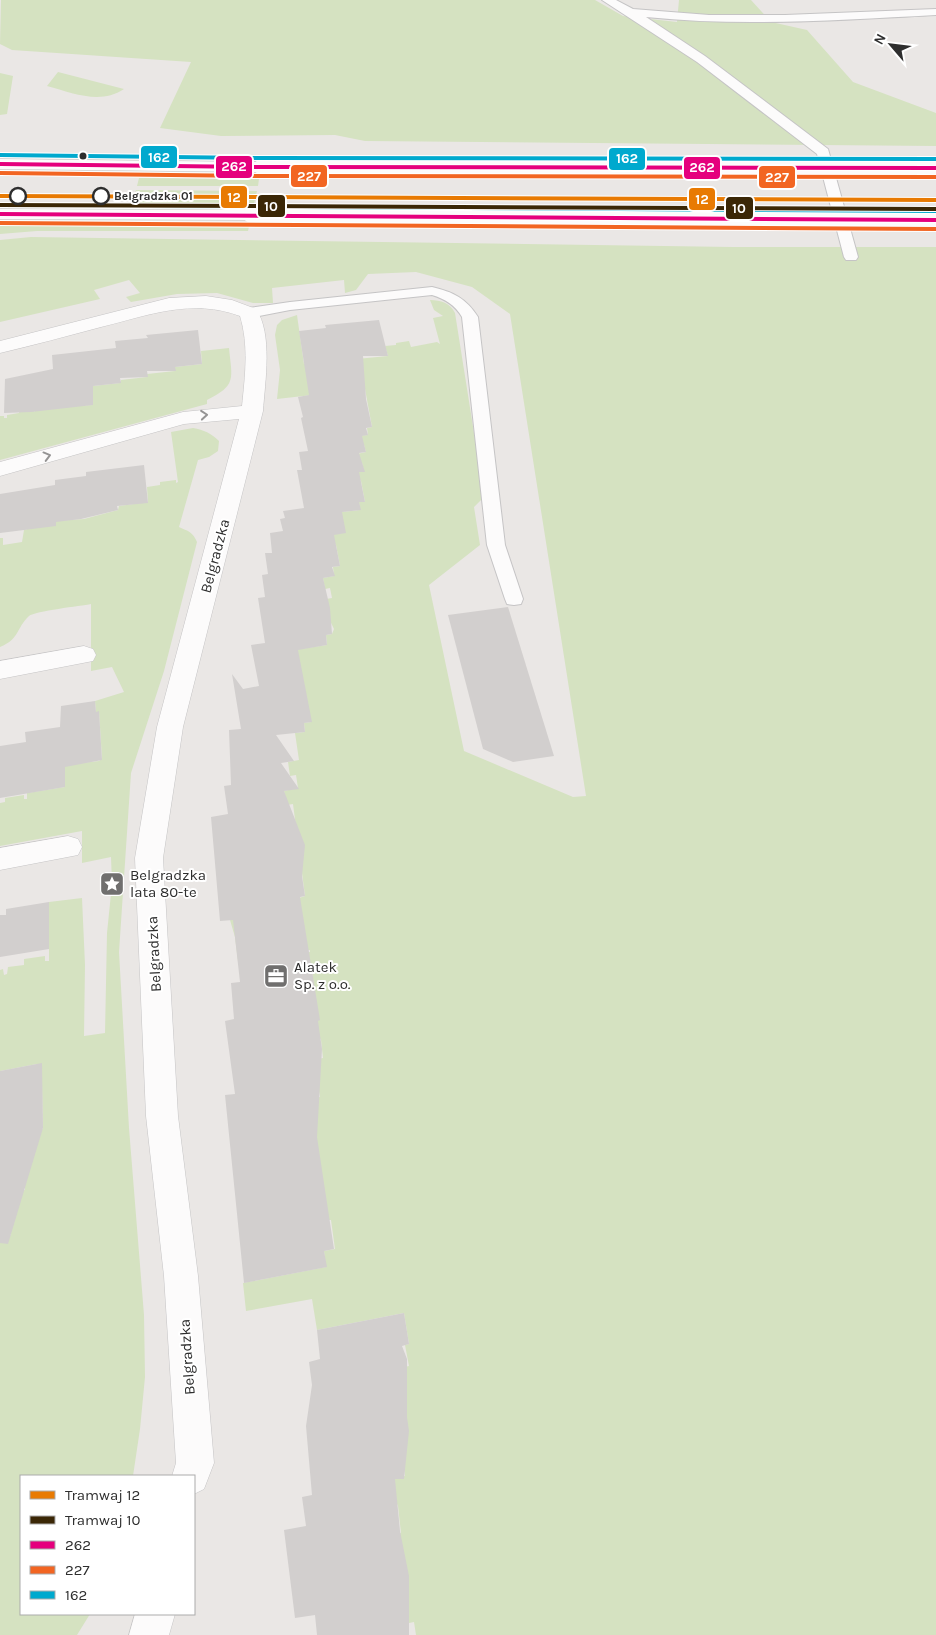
<svg xmlns="http://www.w3.org/2000/svg" width="936" height="1635" viewBox="0 0 936 1635" font-family="Karla,sans-serif">
<style>
.green{fill:#d5e2c1}
.building{fill:#d2cfce}
.lines{fill:none;stroke-linecap:round;stroke-linejoin:round}
.service-casing{stroke:#c5c4c5;stroke-width:2}
.minor-casing{stroke:#c5c4c5;stroke-width:1}
.secondary-casing{stroke:#c5c4c5;stroke-width:1}
.service{fill:#fcfbfb;fill-rule:evenodd}
.minor{fill:#fcfbfb;fill-rule:evenodd}
.secondary{fill:#fcfbfb;fill-rule:evenodd}
.secondary-bridge-casing{stroke:#c5c4c5;stroke-width:18;stroke-linecap:butt}
.secondary-bridge{stroke:#fcfbfb;stroke-width:16}
.bus-1-casing{stroke:#fff;stroke-width:6}
.bus-2-casing{stroke:#fff;stroke-width:6}
.bus-3-casing{stroke:#fff;stroke-width:6}
.bus-1{stroke:#e5007d;stroke-width:4}
.bus-2{stroke:#f26522;stroke-width:4}
.bus-3{stroke:#00a9ce;stroke-width:4}
.tram-1-casing{stroke:#fff;stroke-width:6}
.tram-2-casing{stroke:#fff;stroke-width:6}
.tram-1{stroke:#e87a02;stroke-width:4}
.tram-2{stroke:#3b2706;stroke-width:4}
.oneway{stroke:#959494}
.bus-dot{fill:#2e2e2e;stroke:#fff;stroke-width:2}
.stop-dot{fill:#fff;stroke:#2e2e2e;stroke-width:2.5}
.labels{text-anchor:middle;stroke-width:4;stroke-linejoin:round;paint-order:stroke}
.far-stop-label{font-size:12px;font-weight:bold;fill:#2e2e2e;stroke:#fff;text-anchor:start}
.street-label{font-size:15px;fill:#2e2e2e;stroke:#fff}
.poi-label{font-size:15px;fill:#2e2e2e;stroke:#fff;text-anchor:start}
.line-badge{stroke:#fff;stroke-width:2}
.badge-label{font-size:14px;text-anchor:middle;font-weight:bold;fill:#fff}
</style>
<rect width="100%" height="100%" fill="#eae7e5"/>
<g class="green">
<polygon points="1,0 595,0 623,16 677,22 679,0 751,0 771,22 807,30 853,82 936,113 936,146 365,141 335,135 221,136 160,128 191,62 12,50 0,44"/>
<path d="M58,72L124,89C100,105 73,93 47,86Z"/>
<polygon points="0,73 13,76 7,114 0,115"/>
<polygon points="139,178 259,179 258,186 137,186"/>
<polygon points="136,190 257,191 256,195 134,195"/>
<polygon points="133,200 255,200 253,207 131,206"/>
<polygon points="0,222 250,222 248,231 37,231 0,234"/>
<path d="M31,237L733,247H936V1635H416L414,1622L404,1624L381,1537L401,1533L398,1506L385,1480L405,1476L391,1370L409,1366L405,1345L409,1344L404,1313L317,1330L312,1299L246,1311L243,1283L326,1267L324,1251L335,1249L331,1220H329L303,1100L320,1097L317,1079L307,1061L323,1058L321,1040L311,1023L318,1021L312,970L303,953L310,952V950L238,961L235,937L230,920L300,909L299,898L305,896L293,804L287,805L284,791L298,788L296,775L290,776L288,762L299,760L295,733L305,732L304,723L311,722L267,654L327,645L326,635L332,634L334,629L320,600L332,598L330,588L325,589L323,578L334,576L333,567L340,566L336,545L328,535L342,512L360,510L359,502H365L361,481L354,473L364,471L362,463H359L357,454L366,452L364,445L357,436L368,435L367,428L372,427L365,389L277,399L280,370L275,335L277,325L282,320L297,315L304,364L388,356L385,346L396,345V343L409,341L411,347L437,342L440,344L433,318L443,316L434,310L430,300C441,300 450,303 455,313L481,477L483,498L474,507L480,545L429,585L464,751L573,797L586,796L510,314L472,287L416,272L368,274L356,290L345,293L344,280L272,288L273,303H253L217,293L177,294L131,302L126,297L140,293L129,280L94,290L100,299L0,322V240Z"/>
<path d="M229,348C232,379 237,385 207,400V404L0,460V416H4V418H7V415L19,413V411L34,409V412L37,408L93,405V386L120,383L121,380L147,377V374L175,371V367L202,364L201,351Z"/>
<path d="M193,428C204,430 211,433 219,441L218,451L209,457L198,460L179,527C188,531 193,532 197,542L164,671L131,773L119,952L129,1128L144,1315L145,1377L140,1429L133,1476H21V1614H90L77,1635H0V1238L11,1235V1213L4,1194L25,1190V1168L34,1131L43,1129L42,1086L37,1064L0,1071V970L3,969L4,975L7,974L8,967L24,965V959L45,956V961H49V902L82,898L85,965L84,1036L105,1033L107,933L112,884L111,857L82,863V831L0,846V803L5,802V798L24,795V799H27V793L65,787L64,765L99,761L102,758L99,712H96L95,701L124,692L112,667L91,671V604C81,606 35,611 29,616C16,628 20,639 0,647V538H3V545L22,542L24,530L55,521L84,519L118,510L119,506L148,502L147,487L160,485V482L176,480V483L178,482L171,432Z"/>
</g>
<g class="building">
<polygon points="379,320 388,356 363,356 366,399 372,427 366,428 368,435 362,436 366,452 359,453 365,472 359,472 365,502 359,502 361,510 342,512 346,533 334,535 340,566 332,567 335,576 323,578 330,608 332,634 326,635 327,645 298,650 312,722 304,723 305,732 276,735 294,761 281,763 299,789 284,791 305,845 302,876 305,896 300,897 320,1020 318,1021 322,1049 317,1137 334,1249 324,1251 327,1267 244,1283 225,1095 235,1094 225,1021 234,1019 231,983 240,982 233,920 220,921 211,817 228,814 224,786 231,785 229,730 241,729 232,674 243,689 259,686 251,645 265,643 258,598 265,597 262,575 268,574 265,553 272,553 270,533 283,531 280,519 285,518 283,511 304,508 297,470 302,470 299,452 308,451 301,418 303,417 298,397 309,395 299,331 326,328 325,325"/>
<polygon points="198,330 202,364 175,367 176,371 147,371 148,377 120,378 121,383 93,386 93,405 31,412 4,413 5,379 53,369 52,355 116,348 115,341 148,338 146,335"/>
<polygon points="144,465 148,503 117,506 118,510 81,519 56,522 56,526 0,533 0,494 55,485 55,480 86,476 86,472"/>
<polygon points="508,607 554,756 513,762 483,749 448,615"/>
<polygon points="95,701 96,712 99,711 102,760 65,767 65,787 0,798 0,746 26,742 25,732 60,727 61,706"/>
<polygon points="49,902 49,949 0,957 0,915 6,915 6,909"/>
<polygon points="42,1063 43,1128 8,1244 0,1243 0,1071"/>
<polygon points="404,1313 409,1344 402,1346 407,1359 407,1417 409,1431 404,1479 395,1479 400,1531 409,1576 409,1635 317,1635 315,1615 295,1618 284,1530 306,1526 302,1497 312,1495 306,1426 312,1385 309,1362 320,1359 317,1330"/>
</g>
<g class="lines">
<defs>
<g id="service">
<path d="M602,0H616L633,9L709,15H785L936,9V15C839,20 742,27 646,17L705,56L828,149L858,257L856,260H846L844,257L817,154L697,62Z"/>
<path d="M432,287C453,292 466,298 478,317L505,545L523,599L521,604L514,605L507,604L505,599L487,545L462,317C455,305 445,299 432,295L290,310L249,318L244,316L241,313L244,310L249,308L290,302Z"/>
</g>
<g id="minor">
<path d="M206,296L232,300L256,309C273,334 265,382 263,411L183,727L163,858L178,1116L198,1276L214,1463L204,1489L194,1494V1476H172L176,1463L164,1276L146,1116L135,858L157,727L239,419L184,424L0,476V462L183,412L242,406C245,376 249,346 240,316C192,298 149,315 101,327C67,336 34,345 0,353V341L169,298Z"/>
<polygon points="84,646 93,649 96,655 93,661 0,679 0,661"/>
<polygon points="68,836 78,839 82,847 78,855 0,870 0,848"/>
<polygon points="135,1614 175,1614 169,1635 129,1635"/>
</g>
<g id="secondary">
<polygon points="0,159 262,162 268,163 271,167 268,171 262,172 0,169"/>
<polygon points="0,209 251,210 257,211 260,215 257,219 251,220 0,219"/>
</g>
</defs>
<use href="#service" class="service-casing"/>
<use href="#minor" class="minor-casing"/>
<use href="#secondary" class="secondary-casing"/>
<use href="#service" class="service"/>
<use href="#minor" class="minor"/>
<use href="#secondary" class="secondary"/>
<defs>
<g id="secondary-bridge">
<polyline points="262,167 936,168"/>
<polyline points="251,215 936,220"/>
</g>
</defs>
<use href="#secondary-bridge" class="secondary-bridge-casing"/>
<use href="#secondary-bridge" class="secondary-bridge"/>
<defs>
<g id="bus-1">
<polyline points="0,164 262,167 936,168"/>
<polyline points="0,214 936,220"/>
</g>
<g id="bus-2">
<polyline points="0,173 262,176 936,177"/>
<polyline points="0,223 936,229"/>
</g>
<g id="bus-3">
<polyline points="0,155 262,158 936,159"/>
<polyline points="0,205 936,211"/>
</g>
</defs>
<use href="#bus-1" class="bus-1-casing"/>
<use href="#bus-2" class="bus-2-casing"/>
<use href="#bus-3" class="bus-3-casing"/>
<use href="#bus-1" class="bus-1"/>
<use href="#bus-2" class="bus-2"/>
<use href="#bus-3" class="bus-3"/>
<defs>
<polyline id="tram-1" points="0,196 936,200"/>
<polyline id="tram-2" points="0,205 936,209"/>
</defs>
<use href="#tram-1" class="tram-1-casing"/>
<use href="#tram-2" class="tram-2-casing"/>
<use href="#tram-1" class="tram-1"/>
<use href="#tram-2" class="tram-2"/>
</g>
<defs><path id="oneway-chevron" d="M-2-3.5L2.5 0L-2 3.5" fill="none" stroke-width="1.6" stroke-linecap="round" stroke-linejoin="round" transform="scale(1.25)"/></defs>
<g class="oneway">
<use href="#oneway-chevron" transform="translate(204 415) rotate(-5)"/>
<use href="#oneway-chevron" transform="translate(47 456) rotate(-15)"/>
</g>
<defs>
<symbol id="sight-square" viewBox="-11 -11 22 22"><rect x="-9" y="-9" width="18" height="18" rx="4" fill="#706f6e" stroke="#fff"/><path d="M0-6L1.8-2.2L6-1.7L2.9 1.2L3.7 5.4L0 3.3L-3.7 5.4L-2.9 1.2L-6-1.7L-1.8-2.2Z" fill="#fff"/></symbol>
<symbol id="office-square" viewBox="-11 -11 22 22"><rect x="-9" y="-9" width="18" height="18" rx="4" fill="#706f6e" stroke="#fff"/><path d="M-6-3h4V-5.5h4V-3h4V5H-6ZM-1-4.5V-3h2v-1.5ZM-6 0V1H6V0Z" fill="#fff"/></symbol>
</defs>
<g fill-rule="evenodd">
<use href="#sight-square" x="98" y="870" width="28" height="28"/>
<use href="#office-square" x="262" y="962" width="28" height="28"/>
</g>
<circle class="bus-dot" cx="83" cy="156" r="4.5"/>
<g class="stop-dot">
<circle cx="18" cy="196" r="8"/>
<circle cx="101" cy="196" r="8"/>
</g>
<g class="labels">
<g class="far-stop-label">
<text x="114" y="200">Belgradzka 01</text>
</g>
<g class="street-label">
<text transform="translate(215 556) rotate(-75)" y="5">Belgradzka</text>
<text transform="translate(154 954) rotate(-93)" y="5">Belgradzka</text>
<text transform="translate(187 1357) rotate(-94)" y="5">Belgradzka</text>
</g>
<g class="poi-label">
<text x="130" y="880">Belgradzka<tspan x="130" dy="17">lata 80-te</tspan></text>
<text x="294" y="972">Alatek<tspan x="294" dy="17">Sp. z o.o.</tspan></text>
</g>
</g>
<g class="line-badge">
<rect x="140" y="145" width="38" height="24" rx="5" fill="#00a9ce"/>
<rect x="608" y="147" width="38" height="24" rx="5" fill="#00a9ce"/>
<rect x="215" y="155" width="38" height="24" rx="5" fill="#e5007d"/>
<rect x="683" y="156" width="38" height="24" rx="5" fill="#e5007d"/>
<rect x="290" y="164" width="38" height="24" rx="5" fill="#f26522"/>
<rect x="758" y="165" width="38" height="24" rx="5" fill="#f26522"/>
<rect x="220" y="185" width="28" height="24" rx="5" fill="#e87a02"/>
<rect x="688" y="187" width="28" height="24" rx="5" fill="#e87a02"/>
<rect x="257" y="194" width="29" height="24" rx="5" fill="#3b2706"/>
<rect x="725" y="196" width="29" height="24" rx="5" fill="#3b2706"/>
</g>
<g class="badge-label">
<text x="159" y="162">162</text>
<text x="627" y="163">162</text>
<text x="234" y="171">262</text>
<text x="702" y="172">262</text>
<text x="309" y="181">227</text>
<text x="777" y="182">227</text>
<text x="234" y="202">12</text>
<text x="702" y="204">12</text>
<text x="271" y="211">10</text>
<text x="739" y="213">10</text>
</g>
<rect x="20" y="1475" width="175" height="140" fill="#ffffff" stroke="#ababab"/>
<rect x="30" y="1491" width="25" height="8" fill="#e87a02" stroke="#ababab"/>
<text x="65" y="1500" font-size="15" fill="#2e2e2e">Tramwaj 12</text>
<rect x="30" y="1516" width="25" height="8" fill="#3b2706" stroke="#ababab"/>
<text x="65" y="1525" font-size="15" fill="#2e2e2e">Tramwaj 10</text>
<rect x="30" y="1541" width="25" height="8" fill="#e5007d" stroke="#ababab"/>
<text x="65" y="1550" font-size="15" fill="#2e2e2e">262</text>
<rect x="30" y="1566" width="25" height="8" fill="#f26522" stroke="#ababab"/>
<text x="65" y="1575" font-size="15" fill="#2e2e2e">227</text>
<rect x="30" y="1591" width="25" height="8" fill="#00a9ce" stroke="#ababab"/>
<text x="65" y="1600" font-size="15" fill="#2e2e2e">162</text>
<g transform="translate(891 45) rotate(298)" stroke="#ffffff" stroke-width="4" paint-order="stroke">
<path d="M0-4L9 19L0 12L-9 19Z" fill="#2e2e2e"/>
<text y="-8" font-size="14" font-weight="bold" text-anchor="middle" fill="#2e2e2e">N</text>
</g>
</svg>
